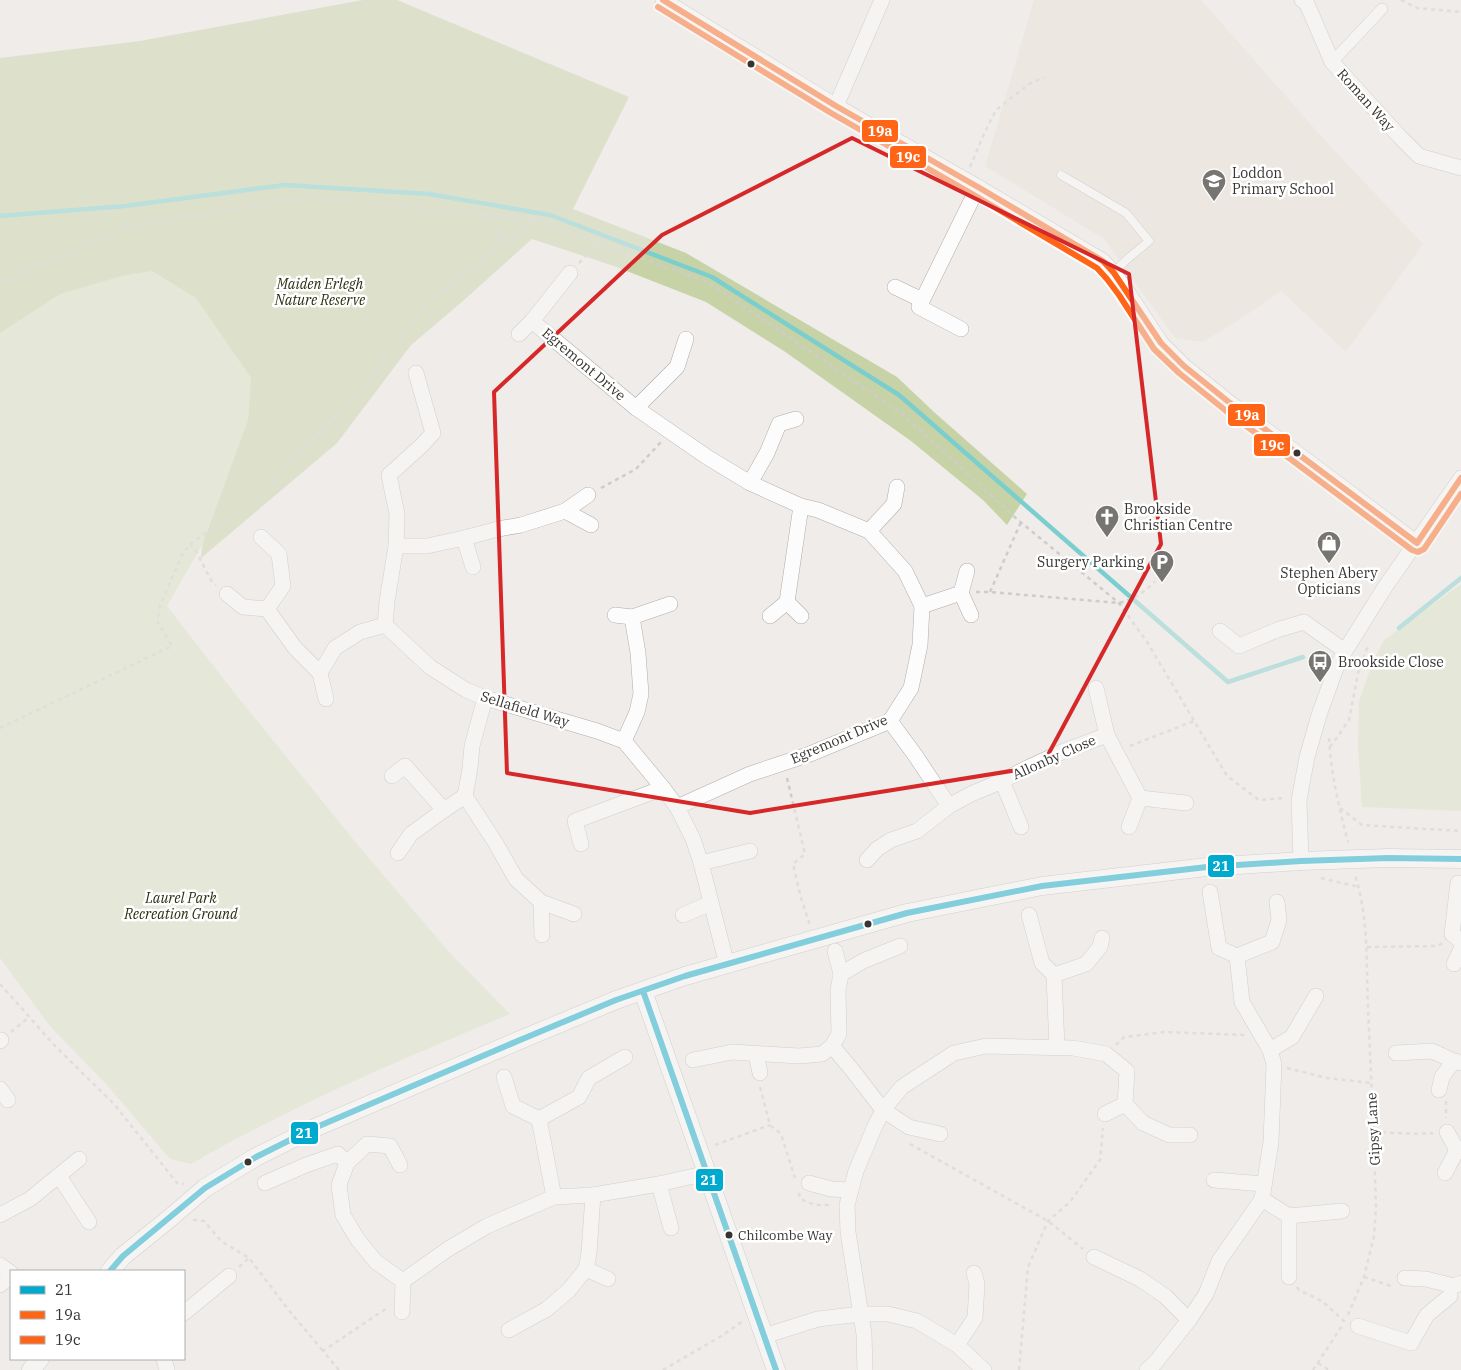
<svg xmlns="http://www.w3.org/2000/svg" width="1461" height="1370" viewBox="0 0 1461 1370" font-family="'IBM Plex Serif',serif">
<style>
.built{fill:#e8e1d8}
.green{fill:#dae2c5}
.forest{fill:#c7d3a7}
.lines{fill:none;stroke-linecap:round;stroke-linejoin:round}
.stream{stroke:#7bcece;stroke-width:4.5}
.service-casing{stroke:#b0aeab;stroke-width:9}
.pedestrian-casing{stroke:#b0aeab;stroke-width:12}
.minor-casing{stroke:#b0aeab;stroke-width:16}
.tertiary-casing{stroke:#b0aeab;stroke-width:19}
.path{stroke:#cecdcc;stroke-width:2.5;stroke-dasharray:4 4;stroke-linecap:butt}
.service{stroke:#fdfcfc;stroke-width:8}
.pedestrian{stroke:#fdfcfc;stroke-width:11}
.minor{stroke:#fdfcfc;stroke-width:15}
.tertiary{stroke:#fdfcfc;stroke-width:18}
.bus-1-casing{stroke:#fff;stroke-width:10}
.bus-2-casing{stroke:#fff;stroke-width:10}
.bus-3-casing{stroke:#fff;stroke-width:10}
.bus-1{stroke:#00a9ce;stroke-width:6}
.bus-2{stroke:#ff6417;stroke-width:6}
.bus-3{stroke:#ff6417;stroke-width:6}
.marked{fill:none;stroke:#d62828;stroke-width:4;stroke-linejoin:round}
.bus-dot{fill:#373532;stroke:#fff;stroke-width:2}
.labels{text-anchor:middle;stroke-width:5;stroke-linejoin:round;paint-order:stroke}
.bus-label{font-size:13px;fill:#373532;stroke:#fff;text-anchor:start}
.street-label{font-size:14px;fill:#373532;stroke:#fff}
.poi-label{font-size:14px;fill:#373532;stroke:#fff;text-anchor:start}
.park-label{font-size:14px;font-style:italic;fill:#27300f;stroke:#fff}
.line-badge{stroke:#fff;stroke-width:2}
.badge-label{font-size:14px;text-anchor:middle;font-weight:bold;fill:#fff}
</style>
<rect width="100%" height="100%" fill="#efece9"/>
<polygon class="built" points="1034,0 1201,0 1330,146 1423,244 1346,352 1281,291 1239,320 1203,342 1175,338 1104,239 985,166"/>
<g class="green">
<path d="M0,216L464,300L411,345L337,443L201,558L202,545L167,606L233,691L357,844L449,952L510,1014C402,1059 293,1105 191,1164L170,1159L106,1084L49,1025L0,958Z"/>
<polygon points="1461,584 1461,811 1362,807 1358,746 1359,701 1374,659 1384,640"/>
</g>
<polygon class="forest" points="363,0 397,0 629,97 573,209 686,253 897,377 934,412 1027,494 1007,525 983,500 911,441 784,351 706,302 614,266 532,239 464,300 411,345 337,443 201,558 203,543 248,420 251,378 196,298 152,271 122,276 60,294 0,333 0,58 140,41"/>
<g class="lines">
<g class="stream">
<polyline points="0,216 125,206 285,185 429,194 550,215 712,277 899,395 1228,682 1303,657"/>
<polyline points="1399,628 1461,578"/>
</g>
<defs>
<polyline id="service" points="1061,175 1126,213 1149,241 1125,261 1114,273"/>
<polyline id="pedestrian" points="1332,62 1382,9"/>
<g id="minor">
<polyline points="663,0 836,106 978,187 1103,261 1114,273 1126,290 1161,343 1184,366 1230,403 1417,543"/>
<polyline points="1302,0 1307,4 1332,62 1400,137 1419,156 1461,168"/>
<polyline points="836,106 882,0"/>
<polyline points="895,287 922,300"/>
<polyline points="532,321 636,408 707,457 750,483 801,506 818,510 869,531 905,571 922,606 920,645 911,688 890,721 810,754 750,774 677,807"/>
<polyline points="961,329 919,307 978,187"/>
<polyline points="519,334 532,321 570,273"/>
<polyline points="416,373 433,433 421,446 389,475 397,514 396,546 387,601 385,625 430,667 466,690 485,698 597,731 624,741 663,788 677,807 693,839 701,863 727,965"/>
<polyline points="636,408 677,367 686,339"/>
<polyline points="750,483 767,453 779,424 796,419"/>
<polyline points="565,511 588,495"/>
<polyline points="869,531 894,504 897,487"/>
<polyline points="261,537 279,554 283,586 267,609 295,648 320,673 335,648 360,632 385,625"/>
<polyline points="464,538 473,567"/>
<polyline points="396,546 427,546 464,538 498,529 521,525 565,511 591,525"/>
<polyline points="961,593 971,615"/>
<polyline points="227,594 243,607 267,609"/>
<polyline points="787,602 801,616"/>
<polyline points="922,606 961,593 967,571"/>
<polyline points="615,615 632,617"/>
<polyline points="770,616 787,602 801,506"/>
<polyline points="1220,631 1239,646 1277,630 1304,622 1345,651"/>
<polyline points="320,673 326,699"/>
<polyline points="485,698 472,746 470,768 465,796 495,842 516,879 541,902 542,935"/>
<polyline points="890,721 915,755 949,806 971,794 1002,781 1027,768 1064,751 1107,735 1096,688"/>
<polyline points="1107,735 1140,798 1186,803"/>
<polyline points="624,741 637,712 641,694 638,653 632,617 670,604"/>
<polyline points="392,776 405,766 444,810 465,796"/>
<polyline points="1002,781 1021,827"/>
<polyline points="1129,827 1140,798"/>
<polyline points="581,844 575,821 663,788"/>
<polyline points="398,853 411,834 444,810"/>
<polyline points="867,860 877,849 891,840 917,831 949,806"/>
<polyline points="1301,861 1299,800 1307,757 1319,715 1336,668 1345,651 1385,587 1461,478"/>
<polyline points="701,863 750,851"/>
<polyline points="1458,883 1452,934 1461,941"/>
<polyline points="1210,892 1219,948 1237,956"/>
<polyline points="541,902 574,914"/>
<polyline points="683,915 711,903"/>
<polyline points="1029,915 1042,963 1054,975"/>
<polyline points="1454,964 1461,949"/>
<polyline points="841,974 863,961 900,946"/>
<polyline points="0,1041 1,1040"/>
<polyline points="832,1046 853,1071 883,1110 909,1127 940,1134"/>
<polyline points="1057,1048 1054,975 1086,964 1100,947 1102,938"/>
<polyline points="1270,1050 1292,1037 1316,996"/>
<polyline points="1396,1053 1432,1051 1454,1061 1461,1063"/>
<polyline points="756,1054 760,1073"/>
<polyline points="693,1060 732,1052 799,1056 822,1054 832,1046 839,1034 838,990 841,974 835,951"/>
<polyline points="504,1077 513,1106 539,1119"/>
<polyline points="0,1089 8,1100"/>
<polyline points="1439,1090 1442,1077 1454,1061"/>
<polyline points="1105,1114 1125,1104"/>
<polyline points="1447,1132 1457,1150 1461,1149"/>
<polyline points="400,1165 390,1146 367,1144 347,1163 339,1185 343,1215 358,1240 376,1262 403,1281 448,1249 487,1226 554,1197 593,1195 659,1184 707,1173"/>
<polyline points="1445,1173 1457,1150"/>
<polyline points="59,1176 89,1222"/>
<polyline points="1214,1180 1264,1184"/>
<polyline points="265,1183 306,1165 338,1154 347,1163"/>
<polyline points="809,1183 831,1189 851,1190"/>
<polyline points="659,1184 671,1228"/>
<polyline points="554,1197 539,1119 579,1097 589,1078 625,1057"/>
<polyline points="1262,1199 1289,1216 1289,1277"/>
<polyline points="0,1215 30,1199 79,1159"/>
<polyline points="1289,1216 1342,1211"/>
<polyline points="1094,1257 1140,1279 1165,1296 1189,1320"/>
<polyline points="0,1265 11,1273"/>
<polyline points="586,1269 608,1279"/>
<polyline points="1405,1278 1426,1279 1454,1286 1461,1283"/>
<polyline points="0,1285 11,1276"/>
<polyline points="402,1312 403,1281"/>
<polyline points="184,1313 229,1276"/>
<polyline points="1358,1326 1411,1343 1427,1315 1450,1296"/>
<polyline points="509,1330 547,1309 569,1290 586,1269 589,1253 593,1195"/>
<polyline points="764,1336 818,1319 861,1314 888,1314 917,1321 957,1345 984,1370"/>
<polyline points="957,1345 975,1318 977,1284 974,1273"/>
<polyline points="164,1359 167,1370"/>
<polyline points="865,1370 864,1334 848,1232 847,1205 856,1171 875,1126 883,1110 902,1087 954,1053 986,1046 1073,1048 1106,1054 1127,1071 1125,1104 1143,1123 1169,1135 1190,1135"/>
<polyline points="1147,1370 1155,1363 1189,1320 1206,1294 1219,1261 1262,1199 1271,1142 1274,1064 1270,1050 1242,1002 1237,956 1272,942 1279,920 1277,902"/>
</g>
<g id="tertiary">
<polyline points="643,991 776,1370"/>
<polyline points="110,1271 123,1256 170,1218 205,1188 256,1157 312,1129 520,1040 616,1000 685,976 907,913 1042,886 1207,867 1301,861 1388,858 1461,859"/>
<polyline points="31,1370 40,1359"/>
</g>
</defs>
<use href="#service" class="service-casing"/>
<use href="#pedestrian" class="pedestrian-casing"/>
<use href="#minor" class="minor-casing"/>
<use href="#tertiary" class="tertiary-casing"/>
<g class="path">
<polyline points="1401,0 1417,8 1461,12"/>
<polyline points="970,167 984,134 996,110 1029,84 1044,77"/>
<polyline points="486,215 497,229 500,244"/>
<polyline points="579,263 599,243"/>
<polyline points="0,283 129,226 311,197 535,220 708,282 901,413 1018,520 1119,603 1147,642 1227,776 1259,800 1284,798"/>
<polyline points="601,488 636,469 661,442"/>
<polyline points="190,544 196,551 212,582 216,585"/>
<path d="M976,592H990L1119,603C1134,599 1144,593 1155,581"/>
<polyline points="990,592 1021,522"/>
<polyline points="0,728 172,646 158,623 159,608 182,555 190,544 256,499 367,383 425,305 505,241 534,220"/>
<path d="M1329,738C1331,774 1339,808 1348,842"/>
<polyline points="1130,746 1194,721"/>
<polyline points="1330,747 1349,720 1358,673 1368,646"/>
<polyline points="787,778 805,854 793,864 801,898 810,925"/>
<polyline points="1340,808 1362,825 1461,831"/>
<polyline points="1321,878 1359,887"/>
<polyline points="1367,947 1438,946 1442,943"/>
<polyline points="0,984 56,1047 114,1104 177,1183 184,1184"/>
<polyline points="11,1032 29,1017"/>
<polyline points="1116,1045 1124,1037 1164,1032 1245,1035"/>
<polyline points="1287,1068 1327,1078 1371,1083"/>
<polyline points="760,1087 770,1125 781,1134 795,1178"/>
<polyline points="1446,1101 1446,1118"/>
<polyline points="1374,1132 1419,1134 1433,1133"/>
<polyline points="910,1144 1048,1221 1083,1249"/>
<polyline points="715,1145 770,1125"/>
<polyline points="799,1193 800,1199 815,1205 830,1205"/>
<polyline points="193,1220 204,1221 221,1241 249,1258 291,1313 323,1351"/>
<polyline points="239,1267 249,1258"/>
<polyline points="1364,1277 1394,1287"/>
<polyline points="1297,1287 1299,1290 1322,1301 1345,1322"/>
<path d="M1348,1315L1364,1277L1374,1236L1376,1207C1374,1140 1371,1074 1368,1008C1366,962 1369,919 1355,875"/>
<polyline points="1318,1363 1329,1370"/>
<polyline points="339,1370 323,1351 384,1310 387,1306"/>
<polyline points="663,1370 723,1335 743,1321"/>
<polyline points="1019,1370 1028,1267 1048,1221 1070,1202 1100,1160 1103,1128"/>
<polyline points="1313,1370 1342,1326"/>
</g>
<use href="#service" class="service"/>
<use href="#pedestrian" class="pedestrian"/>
<use href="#minor" class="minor"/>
<use href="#tertiary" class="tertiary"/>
<defs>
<g id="bus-1">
<polyline points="643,991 776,1370"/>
<polyline points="110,1271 123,1256 205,1188 256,1157 312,1129 520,1040 616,1000 685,976 907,913 1042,886 1207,867 1301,861 1388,858 1461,859"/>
</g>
<polyline id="bus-2" points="663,0 836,106 978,187 1103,261 1114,273 1161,343 1184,366 1230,403 1417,543 1461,478"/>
<polyline id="bus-3" points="658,7 831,113 974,195 1097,268 1107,279 1119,295 1154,349 1179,373 1225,410 1412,550 1418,552 1424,549 1461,494"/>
</defs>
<use href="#bus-1" class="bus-1-casing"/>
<use href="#bus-2" class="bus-2-casing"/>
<use href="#bus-3" class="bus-3-casing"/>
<use href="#bus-1" class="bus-1"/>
<use href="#bus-2" class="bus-2"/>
<use href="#bus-3" class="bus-3"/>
</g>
<path d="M0 0H1461V1370H0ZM852,138L1129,274L1161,544L1042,766L750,813L507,773L494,392L662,235Z" fill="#efece9" fill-opacity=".55" fill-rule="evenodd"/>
<path class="marked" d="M852,138L1129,274L1161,544L1042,766L750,813L507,773L494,392L662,235Z"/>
<defs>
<symbol id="school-pin" viewBox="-11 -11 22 30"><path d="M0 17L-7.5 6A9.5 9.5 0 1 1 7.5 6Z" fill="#777572" stroke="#fff"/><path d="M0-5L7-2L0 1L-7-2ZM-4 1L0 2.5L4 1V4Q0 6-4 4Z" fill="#fff"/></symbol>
<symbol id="church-pin" viewBox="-11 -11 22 30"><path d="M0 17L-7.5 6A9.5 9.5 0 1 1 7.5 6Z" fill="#777572" stroke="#fff"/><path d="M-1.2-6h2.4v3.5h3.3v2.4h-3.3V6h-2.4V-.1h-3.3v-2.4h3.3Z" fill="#fff"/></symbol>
<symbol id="shop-pin" viewBox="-11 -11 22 30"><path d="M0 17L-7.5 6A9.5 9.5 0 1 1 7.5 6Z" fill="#777572" stroke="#fff"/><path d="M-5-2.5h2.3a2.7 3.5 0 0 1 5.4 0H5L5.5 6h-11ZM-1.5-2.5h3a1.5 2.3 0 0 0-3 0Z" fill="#fff"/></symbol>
<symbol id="parking-pin" viewBox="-11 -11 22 30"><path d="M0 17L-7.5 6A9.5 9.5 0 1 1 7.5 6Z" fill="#777572" stroke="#fff"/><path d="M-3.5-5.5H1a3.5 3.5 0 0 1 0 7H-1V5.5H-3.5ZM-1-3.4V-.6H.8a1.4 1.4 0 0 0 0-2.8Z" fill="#fff"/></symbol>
<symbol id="bus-pin" viewBox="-11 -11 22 30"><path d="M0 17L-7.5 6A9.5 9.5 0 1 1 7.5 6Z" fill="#777572" stroke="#fff"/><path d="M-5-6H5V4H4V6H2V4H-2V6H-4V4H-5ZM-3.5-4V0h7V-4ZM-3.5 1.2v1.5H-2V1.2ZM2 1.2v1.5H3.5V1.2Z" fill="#fff"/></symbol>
</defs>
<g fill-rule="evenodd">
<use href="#school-pin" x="1200" y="167" width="28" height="38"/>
<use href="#church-pin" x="1093" y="503" width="28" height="38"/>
<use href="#shop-pin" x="1315" y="529" width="28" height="38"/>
<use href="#parking-pin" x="1148" y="548" width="28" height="38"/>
<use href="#bus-pin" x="1306" y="648" width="28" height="38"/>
</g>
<g class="bus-dot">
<circle cx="751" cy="64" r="4.5"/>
<circle cx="1297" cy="453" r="4.5"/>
<circle cx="868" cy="924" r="4.5"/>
<circle cx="248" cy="1162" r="4.5"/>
<circle cx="729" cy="1235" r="4.5"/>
</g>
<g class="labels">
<g class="bus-label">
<text x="738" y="1240">Chilcombe Way</text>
</g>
<g class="street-label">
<text transform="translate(1366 100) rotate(48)" y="5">Roman Way</text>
<text transform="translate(584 364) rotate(40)" y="5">Egremont Drive</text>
<text transform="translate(525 709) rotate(17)" y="5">Sellafield Way</text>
<text transform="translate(839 739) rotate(-23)" y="5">Egremont Drive</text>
<text transform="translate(1054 757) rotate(-24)" y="5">Allonby Close</text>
<text transform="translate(1373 1129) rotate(-93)" y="5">Gipsy Lane</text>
</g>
<g class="poi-label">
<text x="1232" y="178">Loddon<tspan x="1232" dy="16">Primary School</tspan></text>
<text x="1124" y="514">Brookside<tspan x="1124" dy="16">Christian Centre</tspan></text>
<text x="1144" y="567" text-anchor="end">Surgery Parking</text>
<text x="1329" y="578" text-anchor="middle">Stephen Abery<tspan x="1329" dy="16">Opticians</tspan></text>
<text x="1338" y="667">Brookside Close</text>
</g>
<g class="park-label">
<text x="320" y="289">Maiden Erlegh<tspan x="320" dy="16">Nature Reserve</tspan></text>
<text x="181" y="903">Laurel Park<tspan x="181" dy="16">Recreation Ground</tspan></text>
</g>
</g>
<g class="line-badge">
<rect x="861" y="119" width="38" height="24" rx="5" fill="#ff6417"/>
<rect x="889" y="145" width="38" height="24" rx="5" fill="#ff6417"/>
<rect x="1227" y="403" width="39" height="24" rx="5" fill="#ff6417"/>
<rect x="1253" y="433" width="38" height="24" rx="5" fill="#ff6417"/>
<rect x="1207" y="854" width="28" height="24" rx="5" fill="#00a9ce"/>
<rect x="290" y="1121" width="29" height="24" rx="5" fill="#00a9ce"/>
<rect x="695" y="1168" width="29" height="24" rx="5" fill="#00a9ce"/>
</g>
<g class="badge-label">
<text x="880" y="136">19a</text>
<text x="908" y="162">19c</text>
<text x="1247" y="420">19a</text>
<text x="1272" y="450">19c</text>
<text x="1221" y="871">21</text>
<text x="304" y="1138">21</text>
<text x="709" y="1185">21</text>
</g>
<rect x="10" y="1270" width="175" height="90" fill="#ffffff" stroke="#afaead"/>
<rect x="20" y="1286" width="25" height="8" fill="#00a9ce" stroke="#afaead"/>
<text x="55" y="1295" font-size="15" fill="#373532">21</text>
<rect x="20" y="1311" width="25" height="8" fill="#ff6417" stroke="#afaead"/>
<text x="55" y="1320" font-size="15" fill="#373532">19a</text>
<rect x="20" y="1336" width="25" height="8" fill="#ff6417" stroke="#afaead"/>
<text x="55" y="1345" font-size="15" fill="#373532">19c</text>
</svg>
